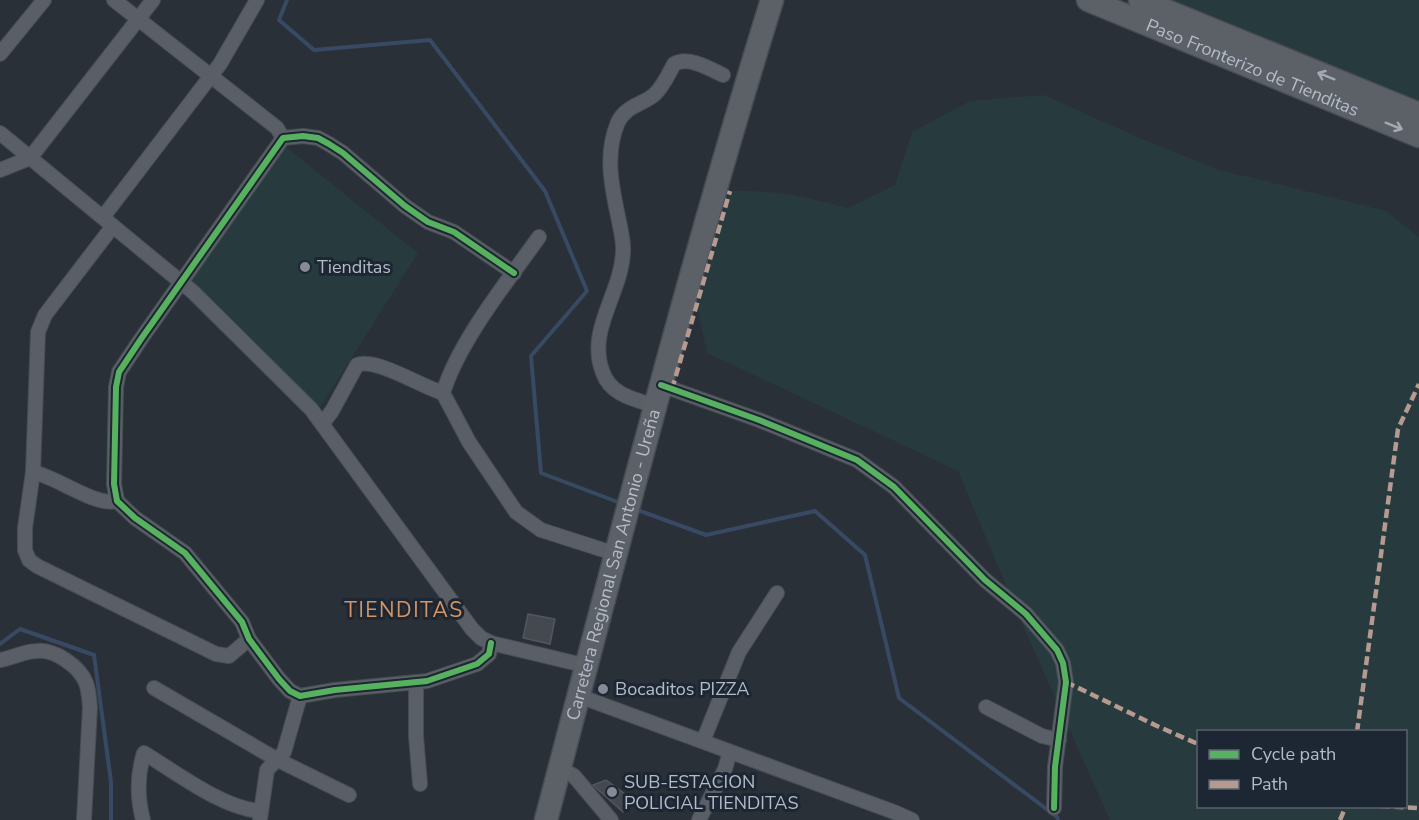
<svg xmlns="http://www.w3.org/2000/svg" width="1419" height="820" viewBox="0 0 1419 820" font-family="'Nunito Sans',sans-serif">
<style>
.green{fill:#273a3e;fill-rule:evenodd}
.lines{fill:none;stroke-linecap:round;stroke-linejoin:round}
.stream{stroke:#384963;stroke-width:4}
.building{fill:#444950;stroke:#52575f;stroke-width:1.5}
.street-casing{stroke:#484c53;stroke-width:16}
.primary-casing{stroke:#484c55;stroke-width:25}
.street{stroke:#5a5e66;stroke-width:14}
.primary{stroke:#5c6168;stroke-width:22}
.quiet{stroke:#b69a8f;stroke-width:4.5;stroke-dasharray:9 4.5;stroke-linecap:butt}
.cycleway-casing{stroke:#1d2633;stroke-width:10}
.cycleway{stroke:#56b35d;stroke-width:6}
.oneway{stroke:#a2aab6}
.poi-dot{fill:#848b96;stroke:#1d2633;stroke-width:2}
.labels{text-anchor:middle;stroke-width:6;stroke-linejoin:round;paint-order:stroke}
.street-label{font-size:18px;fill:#b4bcc9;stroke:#1d2633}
.poi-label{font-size:18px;fill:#b4bcc9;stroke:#1d2633;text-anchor:start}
.quarter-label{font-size:21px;letter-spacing:1.5px;fill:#d59563;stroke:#1d2633}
</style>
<rect width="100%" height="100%" fill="#2a3038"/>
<g class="green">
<polygon points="1173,0 1419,0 1419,101"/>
<path d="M1044,95L1135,136L1216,169L1386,211L1419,237V820H1110L1024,628L958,471L707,353L696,303L730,191C771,189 809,198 848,208L895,185L912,132L970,101ZM1198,732H1406V806H1198Z"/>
<polygon points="286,147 418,253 319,409 191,281"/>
</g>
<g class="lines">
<g class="stream">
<polyline points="287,0 279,20 314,50 430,40 545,191 587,291 531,356 541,473 623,504"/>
<polyline points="635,509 706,535 815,511 865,555 899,698 1057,817 1058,820"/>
<polyline points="0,644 20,629 94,655 111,782 111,820"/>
</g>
</g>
<g class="building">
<polygon points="528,614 555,619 550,644 523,638"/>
<polygon points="606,780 633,800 623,812 593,785"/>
</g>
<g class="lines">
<defs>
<g id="street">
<polyline points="114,0 277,128 283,138"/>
<polyline points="0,54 44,0"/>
<polyline points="0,133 193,292 311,409 472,629 481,638 491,643 587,666"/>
<polyline points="0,170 30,158 153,0"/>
<polyline points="103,217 220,64 257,0"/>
<polyline points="113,226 45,315 38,332 33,472 25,528 25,550 29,560 37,566 216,654 229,656 249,639"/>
<path d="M539,237C507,282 459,341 443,393L469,442L516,512L541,530L616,554"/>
<polyline points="661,385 759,420 857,460 894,487 985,580 1026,614 1057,650 1063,663 1066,682 1055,767 1054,808"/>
<path d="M655,406C634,399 611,395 603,373C586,331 621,294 623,253C624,243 621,232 619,221C612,188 604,155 618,122C626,106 641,105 654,95C663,87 668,75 674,64C689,56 708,68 723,75"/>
<path d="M322,424L332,411L357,365C375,357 422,387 443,393"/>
<path d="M33,472C57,477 96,507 117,501"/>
<polyline points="491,643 489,654 477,664 427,681 335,690 300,696 290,691 279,679 249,639 242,622 185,553 135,518 117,501 114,484 116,387 119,372 141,339 283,138 303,136 318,138 329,144 343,153 405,206 428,222 454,232 514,273"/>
<path d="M0,660C12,658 25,651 37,651C55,649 80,667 86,683C89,691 89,699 90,707L84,820"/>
<polyline points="416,682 416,736 420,784"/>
<polyline points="154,688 276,759 349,795"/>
<polyline points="579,696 894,812 912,820"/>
<polyline points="986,707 1042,736 1059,740"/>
<polyline points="703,741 739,652 777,593"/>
<polyline points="560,768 574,776 611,820"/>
<polyline points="260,819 267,770 284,752 300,696"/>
<path d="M143,820C137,797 137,775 144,753C177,773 222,808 260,811"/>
<polyline points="699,820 725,769 730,752"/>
</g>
<g id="primary">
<path id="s1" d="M1088,0L1419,136"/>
<polyline points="1140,0 1419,114"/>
<path id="s2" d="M546,820C618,546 688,271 772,0"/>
</g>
</defs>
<use href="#street" class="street-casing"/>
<use href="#primary" class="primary-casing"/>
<use href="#street" class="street"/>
<use href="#primary" class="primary"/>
<g class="quiet">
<polyline points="672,389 730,191"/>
<polyline points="1066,682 1157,726 1198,744"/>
<polyline points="1357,732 1398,429 1419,384"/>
<polyline points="1381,806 1419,808"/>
<polyline points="1340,820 1346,806"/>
</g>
<defs>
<g id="cycleway">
<polyline points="661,385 759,420 857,460 894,487 985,580 1026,614 1057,650 1063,663 1066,682 1055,767 1054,808"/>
<polyline points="491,643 489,654 477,664 427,681 335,690 300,696 290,691 279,679 249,639 242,622 185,553 135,518 117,501 114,484 116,387 119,372 141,339 283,138 303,136 318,138 329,144 343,153 405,206 428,222 454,232 514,273"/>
</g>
</defs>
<use href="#cycleway" class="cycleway-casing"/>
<use href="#cycleway" class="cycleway"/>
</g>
<defs><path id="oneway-shaft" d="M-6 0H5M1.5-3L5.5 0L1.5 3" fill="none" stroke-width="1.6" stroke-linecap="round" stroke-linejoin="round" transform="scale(1.5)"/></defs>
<g class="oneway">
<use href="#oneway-shaft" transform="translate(1326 76) rotate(-158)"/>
<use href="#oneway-shaft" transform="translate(1394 126) rotate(22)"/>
</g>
<g class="poi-dot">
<circle cx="305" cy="267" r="6"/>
<circle cx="603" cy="689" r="6"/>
<circle cx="612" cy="792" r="6"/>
</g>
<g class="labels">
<g class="street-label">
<text dy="6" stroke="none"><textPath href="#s1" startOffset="178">Paso Fronterizo de Tienditas</textPath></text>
<text dy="6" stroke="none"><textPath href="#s2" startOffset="264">Carretera Regional San Antonio - Ureña</textPath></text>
</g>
<g class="poi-label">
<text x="317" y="273">Tienditas</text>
<text x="615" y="695">Bocaditos PIZZA</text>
<text x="624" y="788">SUB-ESTACION<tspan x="624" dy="21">POLICIAL TIENDITAS</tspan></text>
</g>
<g class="quarter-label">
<text x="404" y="617">TIENDITAS</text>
</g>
</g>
<rect x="1197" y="730" width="210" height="78" fill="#1d2633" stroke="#59626f" stroke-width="1.5"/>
<rect x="1209" y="750" width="30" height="9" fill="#56b35d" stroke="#59626f" stroke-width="1.5"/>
<text x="1251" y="760" font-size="18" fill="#b4bcc9">Cycle path</text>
<rect x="1209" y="780" width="30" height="9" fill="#b69a8f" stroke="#59626f" stroke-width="1.5"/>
<text x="1251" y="790" font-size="18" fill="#b4bcc9">Path</text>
</svg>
